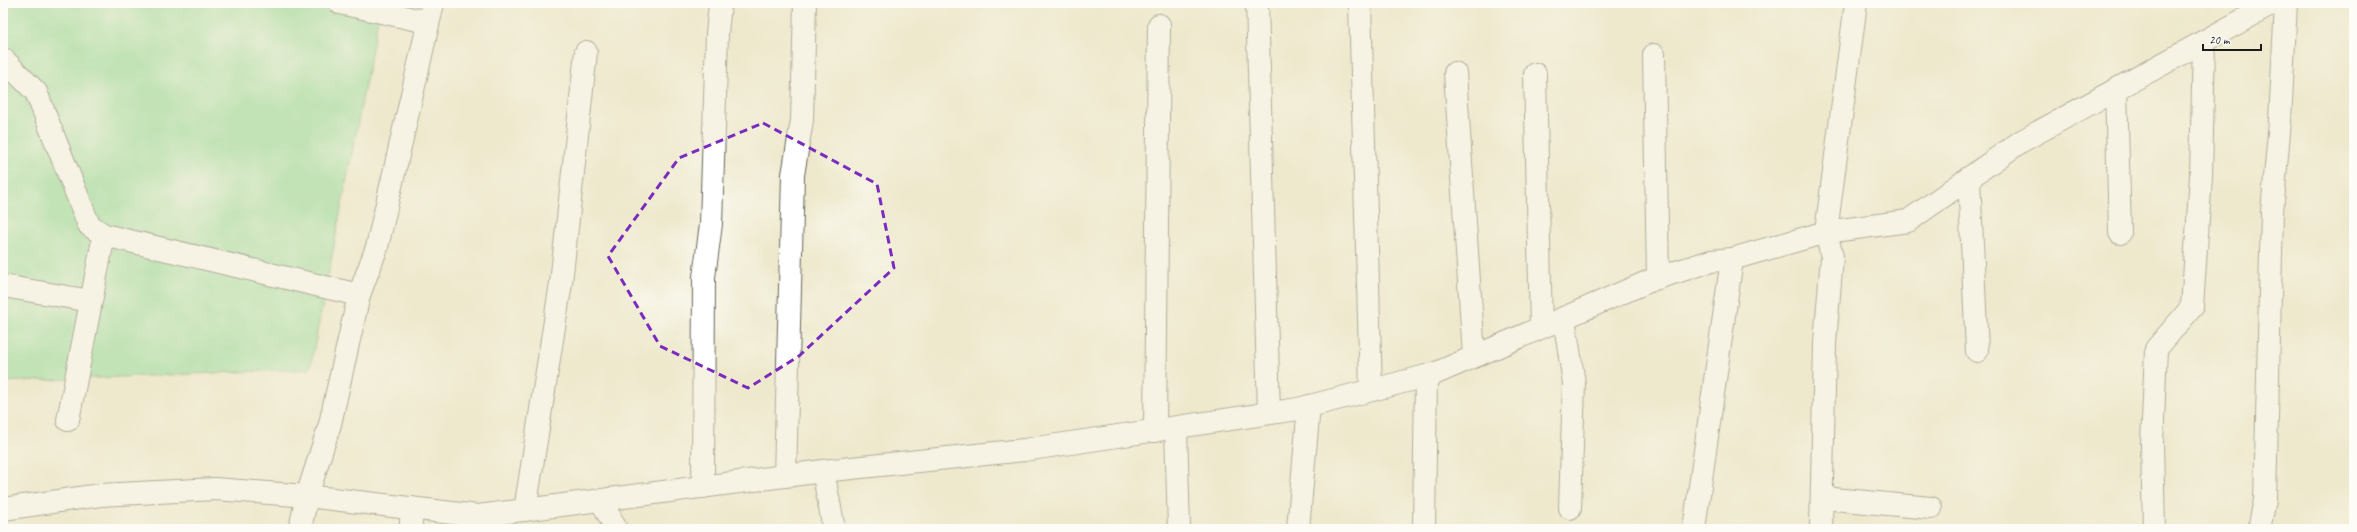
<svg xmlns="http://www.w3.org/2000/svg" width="2357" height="532" viewBox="0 0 2357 532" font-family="Caveat,sans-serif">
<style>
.green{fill:#8ddb99;stroke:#547c5a}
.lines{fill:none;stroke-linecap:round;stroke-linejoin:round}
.minor-casing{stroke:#66645a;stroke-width:24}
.minor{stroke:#fff;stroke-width:22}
.marked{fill:none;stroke:#7b2cbf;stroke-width:3;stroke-dasharray:8 5;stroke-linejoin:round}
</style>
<rect width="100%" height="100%" fill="#fdfcf7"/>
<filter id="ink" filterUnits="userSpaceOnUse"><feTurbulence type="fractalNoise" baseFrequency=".025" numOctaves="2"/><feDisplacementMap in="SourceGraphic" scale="8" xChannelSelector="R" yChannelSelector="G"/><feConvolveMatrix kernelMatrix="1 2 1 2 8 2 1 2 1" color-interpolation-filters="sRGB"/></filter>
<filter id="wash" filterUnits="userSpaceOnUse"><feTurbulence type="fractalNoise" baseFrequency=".012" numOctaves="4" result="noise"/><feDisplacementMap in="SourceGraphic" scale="16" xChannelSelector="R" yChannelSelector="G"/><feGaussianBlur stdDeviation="0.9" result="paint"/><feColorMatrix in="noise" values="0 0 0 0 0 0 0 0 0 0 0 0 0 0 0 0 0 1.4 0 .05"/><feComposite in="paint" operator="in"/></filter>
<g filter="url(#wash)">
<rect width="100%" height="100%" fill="#eee9cd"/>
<polygon class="green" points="3,3 381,3 310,369 3,382"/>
</g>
<g filter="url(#ink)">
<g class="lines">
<defs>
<g id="minor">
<polyline points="340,3 427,22"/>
<polyline points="1257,3 1269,412"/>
<polyline points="1360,3 1371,390"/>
<polyline points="1654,55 1658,278"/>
<polyline points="3,59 36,92 89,225 104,235 359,295"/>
<polyline points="1455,73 1474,356"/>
<polyline points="1535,74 1541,327"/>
<polyline points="2116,89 2120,233"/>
<polyline points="1969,178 1977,351"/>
<polyline points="3,286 91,301"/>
<polyline points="1564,318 1574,383 1570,508"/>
<polyline points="68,420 104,235"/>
<polyline points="1176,428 1179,529"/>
<polyline points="1155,431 1159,25"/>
<polyline points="823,471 834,529"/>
<polyline points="785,476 793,175 802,120 805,3"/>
<polyline points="703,487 704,277 711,224 717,34 720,3"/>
<polyline points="1823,498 1931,508"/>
<polyline points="601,500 616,529"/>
<polyline points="3,509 100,495 215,489 307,496 478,516 823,471 1024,450 1298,409 1434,374 1654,279 1711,261 1732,259 1826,232 1908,221 2020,142 2274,3"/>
<polyline points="525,510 561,283 586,52"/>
<polyline points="300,529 307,496 330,424 359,295 377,247 433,3"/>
<polyline points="411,529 411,508"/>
<polyline points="1298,529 1309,406"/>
<polyline points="1424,529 1426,376"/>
<polyline points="1694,529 1732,259"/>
<polyline points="1821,529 1825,343 1832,257 1826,232 1856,3"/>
<polyline points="2154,529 2152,444 2156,349 2192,307 2201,176 2204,41"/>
<polyline points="2259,529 2265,500 2272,212 2280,121 2286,3"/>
</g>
</defs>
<use href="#minor" class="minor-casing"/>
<use href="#minor" class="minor"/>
</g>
</g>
<path d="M0 0H2357V532H0ZM763,123L877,184L894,268L799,356L748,388L660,346L608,256L679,158Z" fill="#eee9cd" fill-opacity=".55" fill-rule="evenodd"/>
<path class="marked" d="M763,123L877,184L894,268L799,356L748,388L660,346L608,256L679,158Z"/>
<rect width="2357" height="532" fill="none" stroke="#fdfcf7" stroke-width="16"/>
<path d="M2203 44v6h58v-6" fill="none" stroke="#1c1c1c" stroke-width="2"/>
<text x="2209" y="44" font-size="12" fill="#1c1c1c" stroke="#fdfcf7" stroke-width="3" paint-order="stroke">20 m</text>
</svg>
